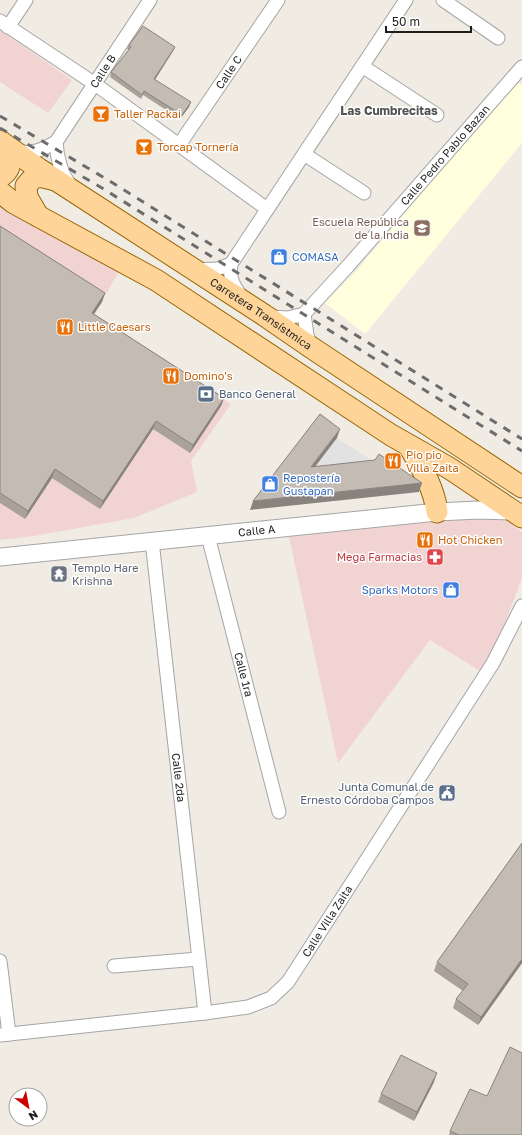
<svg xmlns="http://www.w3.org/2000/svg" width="522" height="1135" viewBox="0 0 522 1135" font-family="'Golos Text',sans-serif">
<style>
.commercial{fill:#f1d3d2}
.education{fill:#ffd}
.parking{fill:#e2e2e2}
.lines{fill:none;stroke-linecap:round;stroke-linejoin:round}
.minor-casing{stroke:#a5a5a5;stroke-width:15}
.tertiary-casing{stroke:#a5a5a5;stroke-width:19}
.primary-casing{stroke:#986700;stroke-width:23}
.minor{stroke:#fff;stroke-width:13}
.tertiary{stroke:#fff;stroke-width:17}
.primary{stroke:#ffd499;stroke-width:21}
.rail{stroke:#6c6c6c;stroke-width:3;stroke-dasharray:8 8;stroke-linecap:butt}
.wall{fill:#a9a19a}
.shaded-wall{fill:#89837d}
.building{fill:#c4bbb3;stroke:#89837d}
.labels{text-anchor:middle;stroke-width:3;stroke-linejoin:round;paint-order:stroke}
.street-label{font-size:11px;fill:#1e1e1e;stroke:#fff}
.food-label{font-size:11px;fill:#c56008;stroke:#fff;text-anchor:start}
.education-label{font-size:11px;fill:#785e54;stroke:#fff;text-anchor:end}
.shop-label{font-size:11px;fill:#366cbe;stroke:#fff;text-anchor:start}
.service-label{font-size:11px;fill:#4e5e75;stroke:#fff;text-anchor:start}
.health-label{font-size:11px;fill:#be3a42;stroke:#fff;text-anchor:end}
.worship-label{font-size:11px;fill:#5b616d;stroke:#fff;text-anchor:start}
.neighbourhood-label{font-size:12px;font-weight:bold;fill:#515151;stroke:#fff}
</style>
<rect width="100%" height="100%" fill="#f0ece4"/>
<g class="commercial">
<polygon points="0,30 72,80 48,113 0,82"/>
<polygon points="0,187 121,268 94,315 231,404 191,461 197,492 134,518 34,536 0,540"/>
<polygon points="500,515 522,532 522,578 500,636 480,671 430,640 338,763 289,537"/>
</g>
<polygon class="education" points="516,81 522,85 522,143 365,334 325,303 357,270"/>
<polygon class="parking" points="337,438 376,463 314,468"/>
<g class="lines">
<defs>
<g id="minor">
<polyline points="443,0 498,38"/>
<polyline points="0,21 95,84 267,209"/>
<polyline points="8,27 26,0"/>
<polyline points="362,66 437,115"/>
<path d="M56,142C57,158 60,172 70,185"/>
<path id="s1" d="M179,145L278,0"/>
<path id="s2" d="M17,151C31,155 44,149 56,142L150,0"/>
<polyline points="304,154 364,193"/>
<polyline points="195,270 217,269 231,264"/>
<path d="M241,296C233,285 229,278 231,264L406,0"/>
<polyline points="304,314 307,335 311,347"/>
<path id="s3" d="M270,317L288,318L304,314L348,266L522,67"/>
<path id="s4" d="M208,536L279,812"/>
<path id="s5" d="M152,541L205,1013"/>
<polyline points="0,961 9,1034"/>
<polyline points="114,966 198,959"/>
<path id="s6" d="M0,1035L205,1013L248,1007L271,998L288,982L493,663L522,606"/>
</g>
<g id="tertiary">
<path id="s7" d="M0,557L437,512L479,510L513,511"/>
</g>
<g id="primary">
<path id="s8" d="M0,141L39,169L264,315L312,348L522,487"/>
<path d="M0,177C16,166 9,156 1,142"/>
<polyline points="0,192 14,203 156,280 391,435 449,468 522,517"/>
<polyline points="38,216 27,197 26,186 32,179 39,176 56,180"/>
<path d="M409,446C421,467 434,487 437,512"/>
</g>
</defs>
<use href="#minor" class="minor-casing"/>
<use href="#tertiary" class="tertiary-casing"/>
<use href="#primary" class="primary-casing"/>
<use href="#minor" class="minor"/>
<use href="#tertiary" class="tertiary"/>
<use href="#primary" class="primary"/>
<g class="rail">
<polyline points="0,116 108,180 522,439"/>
<polyline points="0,128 102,188 522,451"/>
</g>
</g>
<g class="wall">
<polygon points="129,45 175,47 173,51 155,80 189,107 180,119 143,95 141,99 110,77 111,72 129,50 127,49"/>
<polygon points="0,226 105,293 102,302 94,314 224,398 221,406 190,453 153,429 100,509 52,478 25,519 0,503"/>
<polygon points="522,843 522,963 478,1025 453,1008 456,999 463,991 434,971 437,962"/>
<polygon points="434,1082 414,1121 378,1102 381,1094"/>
<polygon points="487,1096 522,1135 449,1135 450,1131"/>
</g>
<g class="shaded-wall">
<polygon points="175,47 173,51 152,84 154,79"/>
<polygon points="191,102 189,107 180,119 182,115"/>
<polygon points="105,293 102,302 89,321 92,313"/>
<polygon points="224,398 221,406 190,453 193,445"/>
<polygon points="156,421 153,429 100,509 103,501"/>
<polygon points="340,429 337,438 308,476 311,467"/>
<polygon points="55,469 52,478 25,519 28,511"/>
<polygon points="422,483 419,492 250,510 253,501"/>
<polygon points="522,959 522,963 478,1025 481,1017"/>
<polygon points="437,1073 434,1082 414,1121 417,1112"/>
</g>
<g class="building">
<polygon points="143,26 175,47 154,79 191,102 182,115 144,91 142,95 111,72 131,47 129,45"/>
<polygon points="0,226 105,293 92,313 224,398 193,445 156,421 103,501 55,469 28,511 0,493"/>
<polygon points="320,414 340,429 311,467 375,460 379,454 422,483 253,501"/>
<polygon points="522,843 522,959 481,1017 456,999 468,984 437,962"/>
<polygon points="510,1047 522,1053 522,1135 459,1135 450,1131 470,1089 487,1096"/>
<polygon points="401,1055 437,1073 417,1112 381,1094"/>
</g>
<defs>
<symbol id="bar-square" viewBox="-11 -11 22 22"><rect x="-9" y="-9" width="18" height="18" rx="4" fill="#e8710a" stroke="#fff"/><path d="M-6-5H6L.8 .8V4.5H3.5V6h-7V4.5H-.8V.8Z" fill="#fff"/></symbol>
<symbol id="school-square" viewBox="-11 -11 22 22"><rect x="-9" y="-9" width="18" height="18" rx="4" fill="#8d6e63" stroke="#fff"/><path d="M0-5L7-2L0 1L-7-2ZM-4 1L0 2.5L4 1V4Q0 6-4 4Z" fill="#fff"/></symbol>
<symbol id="shop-square" viewBox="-11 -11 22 22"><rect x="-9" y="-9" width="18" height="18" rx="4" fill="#3f7fe0" stroke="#fff"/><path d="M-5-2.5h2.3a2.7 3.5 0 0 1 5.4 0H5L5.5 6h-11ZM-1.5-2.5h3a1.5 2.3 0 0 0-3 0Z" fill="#fff"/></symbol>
<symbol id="restaurant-square" viewBox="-11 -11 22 22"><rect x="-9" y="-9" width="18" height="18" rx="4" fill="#e8710a" stroke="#fff"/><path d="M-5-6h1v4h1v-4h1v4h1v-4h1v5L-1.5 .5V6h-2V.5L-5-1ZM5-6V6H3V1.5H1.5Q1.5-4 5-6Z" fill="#fff"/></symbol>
<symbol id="bank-square" viewBox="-11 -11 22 22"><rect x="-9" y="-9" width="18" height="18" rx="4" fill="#5c6f8a" stroke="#fff"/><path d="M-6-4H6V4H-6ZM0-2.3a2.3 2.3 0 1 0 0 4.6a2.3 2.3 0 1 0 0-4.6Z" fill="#fff"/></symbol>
<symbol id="pharmacy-square" viewBox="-11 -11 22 22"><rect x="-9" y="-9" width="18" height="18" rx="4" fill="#e0444e" stroke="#fff"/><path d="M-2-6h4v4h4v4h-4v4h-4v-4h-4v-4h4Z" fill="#fff"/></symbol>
<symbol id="temple-square" viewBox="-11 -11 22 22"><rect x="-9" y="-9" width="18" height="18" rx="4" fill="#6b7280" stroke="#fff"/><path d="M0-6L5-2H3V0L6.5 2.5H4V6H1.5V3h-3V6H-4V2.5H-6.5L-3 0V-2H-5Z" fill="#fff"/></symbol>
<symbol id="civic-square" viewBox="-11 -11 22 22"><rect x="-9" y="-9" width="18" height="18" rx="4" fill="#5c6f8a" stroke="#fff"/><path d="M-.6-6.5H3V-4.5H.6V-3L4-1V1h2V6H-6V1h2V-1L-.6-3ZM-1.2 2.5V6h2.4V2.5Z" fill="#fff"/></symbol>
</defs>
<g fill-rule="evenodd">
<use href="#bar-square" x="91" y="104" width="20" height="20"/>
<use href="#bar-square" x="134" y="137" width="20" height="20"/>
<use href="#school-square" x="412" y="218" width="20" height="20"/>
<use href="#shop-square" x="269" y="247" width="20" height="20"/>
<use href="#restaurant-square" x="55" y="317" width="20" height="20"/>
<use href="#restaurant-square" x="161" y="366" width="20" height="20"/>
<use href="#bank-square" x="196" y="384" width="20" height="20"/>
<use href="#restaurant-square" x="383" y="451" width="20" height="20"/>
<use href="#shop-square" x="260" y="474" width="20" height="20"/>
<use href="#restaurant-square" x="415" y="530" width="20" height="20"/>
<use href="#pharmacy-square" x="425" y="547" width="20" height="20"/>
<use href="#temple-square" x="49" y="564" width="20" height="20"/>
<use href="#shop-square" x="441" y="580" width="20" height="20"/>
<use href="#civic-square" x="437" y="783" width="20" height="20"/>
</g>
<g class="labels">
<g class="street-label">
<text dy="4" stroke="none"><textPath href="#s2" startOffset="126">Calle B</textPath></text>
<text dy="4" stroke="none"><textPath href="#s1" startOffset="88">Calle C</textPath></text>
<text dy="4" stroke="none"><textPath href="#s3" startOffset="247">Calle Pedro Pablo Bazan</textPath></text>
<text dy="4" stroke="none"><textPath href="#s8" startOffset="313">Carretera Transístmica</textPath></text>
<text dy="4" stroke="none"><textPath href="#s7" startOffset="258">Calle A</textPath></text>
<text dy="4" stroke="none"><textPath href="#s4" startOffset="143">Calle 1ra</textPath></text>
<text dy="4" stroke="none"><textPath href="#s5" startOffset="238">Calle 2da</textPath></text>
<text dy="4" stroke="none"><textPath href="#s6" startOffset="370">Calle Villa Zaita</textPath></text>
</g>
<g class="food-label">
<text x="114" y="118">Taller Packai</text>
<text x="157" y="151">Torcap Tornería</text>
<text x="78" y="331">Little Caesars</text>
<text x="184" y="380">Domino's</text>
<text x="406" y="459">Pio pio<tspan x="406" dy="13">Villa Zaita</tspan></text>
<text x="438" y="544">Hot Chicken</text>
</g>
<g class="education-label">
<text x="409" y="226">Escuela República<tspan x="409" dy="13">de la India</tspan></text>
</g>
<g class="shop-label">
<text x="292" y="261">COMASA</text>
<text x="283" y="482">Repostería<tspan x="283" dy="13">Gustapan</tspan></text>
<text x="438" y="594" text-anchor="end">Sparks Motors</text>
</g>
<g class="service-label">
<text x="219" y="398">Banco General</text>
<text x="434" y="791" text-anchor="end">Junta Comunal de<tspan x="434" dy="13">Ernesto Córdoba Campos</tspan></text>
</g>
<g class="health-label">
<text x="422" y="561">Mega Farmacias</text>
</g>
<g class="worship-label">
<text x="72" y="572">Templo Hare<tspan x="72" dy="13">Krishna</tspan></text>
</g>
<g class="neighbourhood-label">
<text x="389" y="115">Las Cumbrecitas</text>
</g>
</g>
<g transform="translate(28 1107) rotate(148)"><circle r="19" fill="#ffffff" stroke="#a5a5a5"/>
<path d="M0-3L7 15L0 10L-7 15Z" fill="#cc0100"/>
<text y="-6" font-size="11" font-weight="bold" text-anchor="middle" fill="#1e1e1e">N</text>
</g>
<path d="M386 26v6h85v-6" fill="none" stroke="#1e1e1e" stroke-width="2"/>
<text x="392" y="26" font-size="12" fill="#1e1e1e" stroke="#ffffff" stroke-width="3" paint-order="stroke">50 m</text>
</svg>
